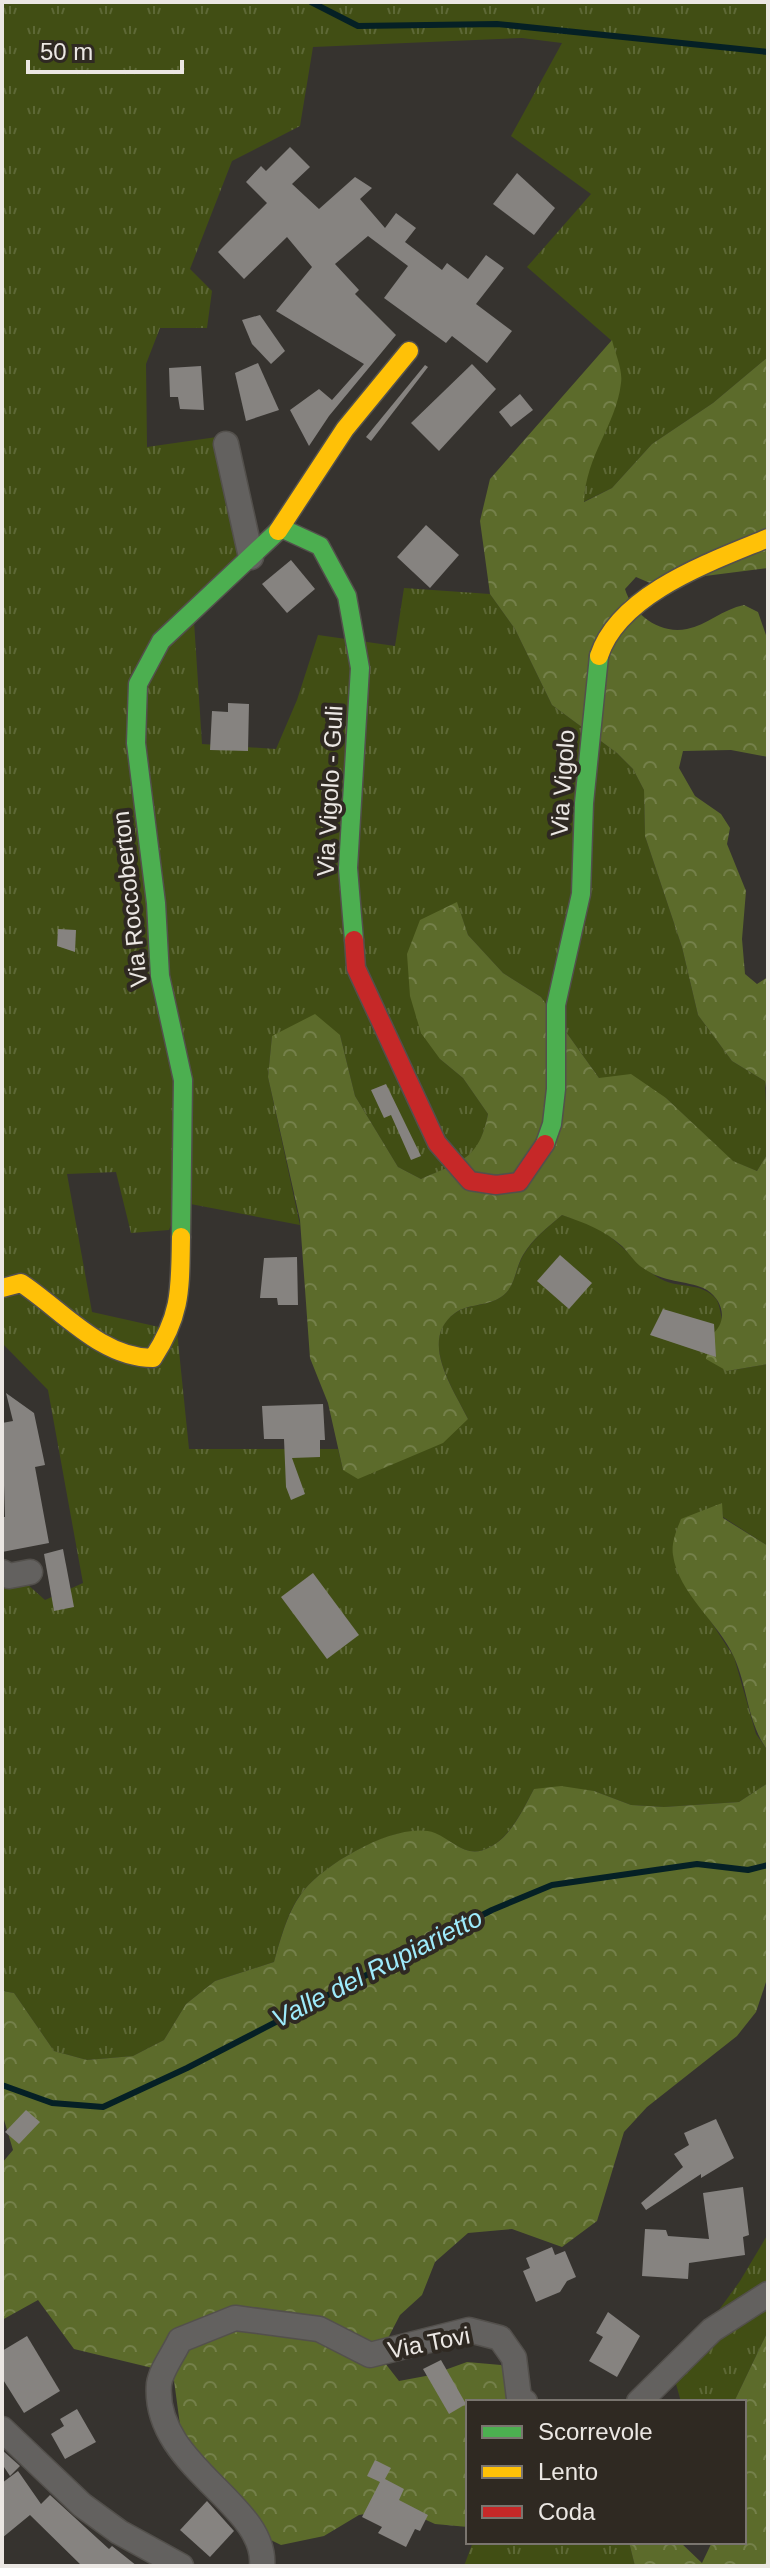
<svg xmlns="http://www.w3.org/2000/svg" width="770" height="2568" viewBox="0 0 770 2568" font-family="Arial,sans-serif">
<style>
.grass{fill:url(#grass-tufts)}
.forest{fill:url(#forest-crowns)}
.lines{fill:none;stroke-linecap:round;stroke-linejoin:round}
.stream{stroke:#052025;stroke-width:6}
.building{fill:#868380}
.street-casing{stroke:#53504c;stroke-width:27}
.fast-casing{stroke:#53504c;stroke-width:21}
.slow-casing{stroke:#53504c;stroke-width:21}
.jam-casing{stroke:#53504c;stroke-width:21}
.street{stroke:#63615f;stroke-width:24}
.fast{stroke:#4caf50;stroke-width:18}
.slow{stroke:#ffc107;stroke-width:18}
.jam{stroke:#c62828;stroke-width:18}
.labels{text-anchor:middle;stroke-width:8;stroke-linejoin:round;paint-order:stroke}
.street-label{font-size:24px;fill:#ebe7e3;stroke:#2f2922}
.water-label{font-size:26px;font-style:italic;fill:#9eebfc;stroke:#2f2922}
</style>
<defs>
<pattern id="grass-tufts" width="24" height="20" patternUnits="userSpaceOnUse" patternTransform="scale(2)"><rect width="24" height="20" fill="#414e14"/><path d="M3 7l-1-3M5 7V3M7 7l1-3M15 17l-1-3M17 17v-4M19 17l1-3" fill="none" stroke="#5d6836"/></pattern>
<pattern id="forest-crowns" width="20" height="18" patternUnits="userSpaceOnUse" patternTransform="scale(2)"><rect width="20" height="18" fill="#5c6b2b"/><path d="M2 6a3 3 0 1 1 6 0M12 15a3 3 0 1 1 6 0" fill="none" stroke="#74804a"/></pattern>
</defs>
<rect width="100%" height="100%" fill="#36332f"/>
<g class="grass">
<path d="M2,2H768V357L713,403L652,444L612,488L583,502L589,462L612,415V341L527,267L591,194L511,136L562,43L522,38L313,47L300,126L232,161L190,269L212,291L207,328H160L146,364L147,447L217,437L245,546L193,606L202,744L276,749L297,700L318,635L395,646L404,588L490,594L515,629L552,705L617,753L633,769L644,790L645,836L682,947L698,1015L732,1061L765,1081L768,1153L757,1171L732,1161L666,1098L599,1078L541,997L503,973L468,935L457,903L440,1059L463,1078L488,1114C479,1161 462,1161 421,1179L398,1167L355,1096L340,1035L272,1036L268,1077L300,1225L180,1202L169,1230L131,1233L116,1172L67,1174L92,1312L177,1331L189,1449H338L343,1470L468,1419C454,1390 418,1339 455,1313C468,1304 488,1306 501,1297C516,1287 515,1268 524,1254C534,1238 548,1227 562,1215C574,1219 587,1222 597,1228C623,1242 638,1269 665,1281C683,1288 703,1283 716,1299C723,1308 725,1355 727,1371L768,1364V1546L723,1517L721,1503L673,1555L683,1579L734,1657L756,1734L768,1751V1783L739,1802L664,1807L631,1805L594,1791L534,1789C523,1809 511,1836 490,1847C467,1860 454,1841 435,1834C399,1820 328,1862 305,1889C288,1908 281,1938 274,1962L215,1981L186,2004L164,2040L133,2056L87,2060L54,2051L14,1993L2,1991V1562L45,1600L83,1583L48,1390L2,1343Z"/>
<polygon points="768,2234 768,2331 734,2402 681,2402 673,2373 740,2281"/>
<polygon points="473,2542 629,2542 635,2566 464,2566"/>
</g>
<g class="forest">
<path d="M612,340C615,353 623,370 621,383C616,426 586,454 584,502L612,488L652,444L713,403L768,357V568L650,583L636,577L625,589C632,613 659,635 687,629C707,625 723,609 744,605L758,612L768,641V757L731,750L683,751L679,768L695,796L721,814L730,828L727,844L746,891L742,939L745,974L757,984L768,977V1101L765,1081L732,1061L698,1015L682,947L645,836L644,790L633,769L617,753L552,705L515,629L490,594L480,521L490,479Z"/>
<path d="M457,902L468,935L503,973L541,997L599,1078L631,1074L666,1098L733,1161L757,1171L768,1153V1364L727,1371L706,1359L711,1335C728,1323 724,1301 707,1290C690,1280 665,1284 643,1268C635,1263 629,1253 622,1246C604,1230 585,1223 562,1215C548,1227 533,1238 523,1255C515,1268 516,1287 501,1297C488,1306 467,1304 455,1313C418,1340 454,1390 468,1419L443,1443L358,1479L343,1470L328,1403L310,1358L300,1220L268,1077L272,1036L315,1014L340,1035L355,1096L398,1167L421,1179C461,1161 479,1160 488,1114L463,1078L440,1059L421,1033L410,996L407,954L420,920Z"/>
<path d="M722,1503L723,1518L768,1546V1751C747,1722 748,1688 734,1657C719,1623 678,1593 673,1555C671,1543 677,1529 681,1519Z"/>
<path d="M768,1783V1976L756,2012L737,2036L647,2107L624,2132L597,2221L562,2247L512,2229L468,2233L435,2262L422,2295L400,2315L385,2344V2363L399,2381L431,2375L467,2362L501,2365L537,2402H468V2527L435,2524L400,2508L359,2515L324,2536L281,2545L244,2527L185,2462L173,2373L74,2349L38,2300L2,2320V2163L13,2150L2,2113V1991L14,1993L54,2051L87,2060L133,2056L164,2040L186,2004L215,1981L274,1962C281,1938 288,1909 305,1889C328,1862 399,1820 435,1833C454,1841 467,1860 490,1847C511,1837 523,1809 534,1789L561,1786L594,1791L631,1805L664,1807L739,1802Z"/>
<polygon points="768,2331 768,2566 635,2566 629,2542 680,2542 702,2563 712,2542 744,2542 744,2402 734,2402"/>
</g>
<g class="lines">
<g class="stream">
<polyline points="311,2 358,26 497,24 768,52"/>
<polyline points="2,2085 52,2103 103,2107 187,2068 492,1910 552,1885 697,1864 748,1870 768,1865"/>
</g>
</g>
<g class="building">
<polygon points="290,147 310,167 292,184 319,209 355,177 372,188 360,199 385,228 396,213 416,228 405,242 442,270 447,263 468,279 486,255 504,268 476,304 512,331 487,363 452,336 446,343 384,298 408,266 368,236 335,264 359,290 355,294 396,335 329,416 309,446 290,410 319,389 332,400 364,364 276,311 312,267 287,237 244,279 218,252 267,203 246,182 261,166 266,171"/>
<polygon points="517,173 555,208 534,235 493,204"/>
<polygon points="260,315 285,351 271,364 252,344 242,320"/>
<polygon points="258,363 279,410 246,421 235,373"/>
<polygon points="472,364 496,389 439,451 411,423"/>
<polygon points="425,365 428,367 371,441 366,437"/>
<polygon points="201,366 204,410 180,409 178,397 170,397 169,368"/>
<polygon points="520,394 533,410 511,427 499,412"/>
<polygon points="426,525 459,555 430,588 397,557"/>
<polygon points="291,560 315,589 287,613 262,584"/>
<polygon points="228,703 249,704 248,751 210,750 212,711 228,712"/>
<polygon points="58,929 76,930 75,952 57,946"/>
<polygon points="386,1084 421,1156 411,1160 391,1115 384,1118 371,1090"/>
<polygon points="560,1255 592,1283 569,1309 537,1281"/>
<polygon points="297,1257 298,1305 278,1305 277,1298 260,1298 264,1258"/>
<polygon points="663,1309 714,1324 716,1357 650,1335"/>
<polygon points="6,1393 34,1413 45,1465 35,1467 49,1543 2,1552 2,1517 5,1517 2,1423 13,1421"/>
<polygon points="323,1404 325,1440 320,1440 320,1457 292,1458 305,1494 291,1500 286,1487 284,1439 264,1439 262,1406"/>
<polygon points="63,1549 74,1607 54,1611 44,1554"/>
<polygon points="313,1573 359,1635 327,1659 281,1597"/>
<polygon points="26,2110 40,2122 19,2144 5,2132"/>
<polygon points="716,2119 734,2158 701,2178 701,2174 646,2210 641,2203 683,2167 674,2154 689,2145 684,2133"/>
<polygon points="743,2187 749,2235 743,2237 745,2255 689,2263 688,2279 642,2276 645,2229 666,2230 668,2236 709,2239 703,2193"/>
<polygon points="552,2247 555,2255 565,2251 576,2277 567,2281 560,2292 536,2302 523,2271 530,2268 526,2258"/>
<polygon points="608,2312 640,2336 617,2377 589,2361 603,2337 596,2333"/>
<polygon points="27,2336 60,2391 24,2413 2,2378 2,2351"/>
<polygon points="441,2360 466,2404 449,2414 423,2369"/>
<polygon points="77,2409 96,2442 65,2459 51,2434 64,2426 60,2419"/>
<polygon points="2,2450 20,2466 10,2476 2,2464"/>
<polygon points="375,2460 391,2468 385,2479 404,2489 399,2500 428,2515 420,2531 415,2529 406,2547 378,2533 382,2527 362,2517 380,2482 367,2476"/>
<polygon points="18,2471 41,2504 50,2495 109,2549 112,2546 137,2566 82,2566 30,2515 2,2538 2,2483"/>
<polygon points="207,2501 234,2531 210,2557 180,2530"/>
</g>
<g class="lines">
<defs>
<g id="street">
<polyline points="226,444 251,557"/>
<polyline points="2,1572 9,1576 30,1572"/>
<polyline points="639,2402 712,2330 768,2294"/>
<polyline points="2,2429 82,2505 119,2532 181,2566"/>
<path d="M262,2566C268,2504 152,2466 159,2384C161,2370 174,2353 180,2340L235,2318L319,2329L370,2355L469,2330L500,2338L514,2358L519,2398L525,2402"/>
</g>
<g id="fast">
<polyline points="281,528 320,546 347,596 360,668 348,868 354,940"/>
<polyline points="545,1144 552,1124 556,1089 556,1005 581,894 584,803 599,656"/>
<polyline points="181,1237 183,1080 160,976 156,903 136,743 138,684 161,641 278,531"/>
</g>
<g id="slow">
<polyline points="278,531 345,429 409,351"/>
<path d="M599,656C619,593 713,561 768,538"/>
<path d="M2,1288L21,1283C62,1310 101,1358 153,1358C182,1314 180,1288 181,1237"/>
</g>
<polyline id="jam" points="354,940 356,968 437,1143 470,1181 496,1185 519,1182 545,1144"/>
</defs>
<use href="#street" class="street-casing"/>
<use href="#fast" class="fast-casing"/>
<use href="#slow" class="slow-casing"/>
<use href="#jam" class="jam-casing"/>
<use href="#street" class="street"/>
<use href="#fast" class="fast"/>
<use href="#slow" class="slow"/>
<use href="#jam" class="jam"/>
</g>
<g class="labels">
<g class="street-label">
<text transform="translate(563 783) rotate(-86)" y="8">Via Vigolo</text>
<text transform="translate(330 791) rotate(-87)" y="8">Via Vigolo - Guli</text>
<text transform="translate(130 899) rotate(-96)" y="8">Via Roccoberton</text>
<text transform="translate(429 2343) rotate(-11)" y="8">Via Tovi</text>
</g>
<g class="water-label">
<text transform="translate(377 1968) rotate(-27)" y="9">Valle del Rupiarietto</text>
</g>
</g>
<rect width="770" height="2568" fill="none" stroke="#ebe7e3" stroke-width="8"/>
<rect x="466" y="2400" width="280" height="144" fill="#2f2922" stroke="#7a756f" stroke-width="2"/>
<rect x="482" y="2426" width="40" height="12" fill="#4caf50" stroke="#7a756f" stroke-width="2"/>
<text x="538" y="2440" font-size="24" fill="#ebe7e3">Scorrevole</text>
<rect x="482" y="2466" width="40" height="12" fill="#ffc107" stroke="#7a756f" stroke-width="2"/>
<text x="538" y="2480" font-size="24" fill="#ebe7e3">Lento</text>
<rect x="482" y="2506" width="40" height="12" fill="#c62828" stroke="#7a756f" stroke-width="2"/>
<text x="538" y="2520" font-size="24" fill="#ebe7e3">Coda</text>
<path d="M28 60v12h154v-12" fill="none" stroke="#ebe7e3" stroke-width="4"/>
<text x="40" y="60" font-size="24" fill="#ebe7e3" stroke="#2f2922" stroke-width="6" paint-order="stroke">50 m</text>
</svg>
